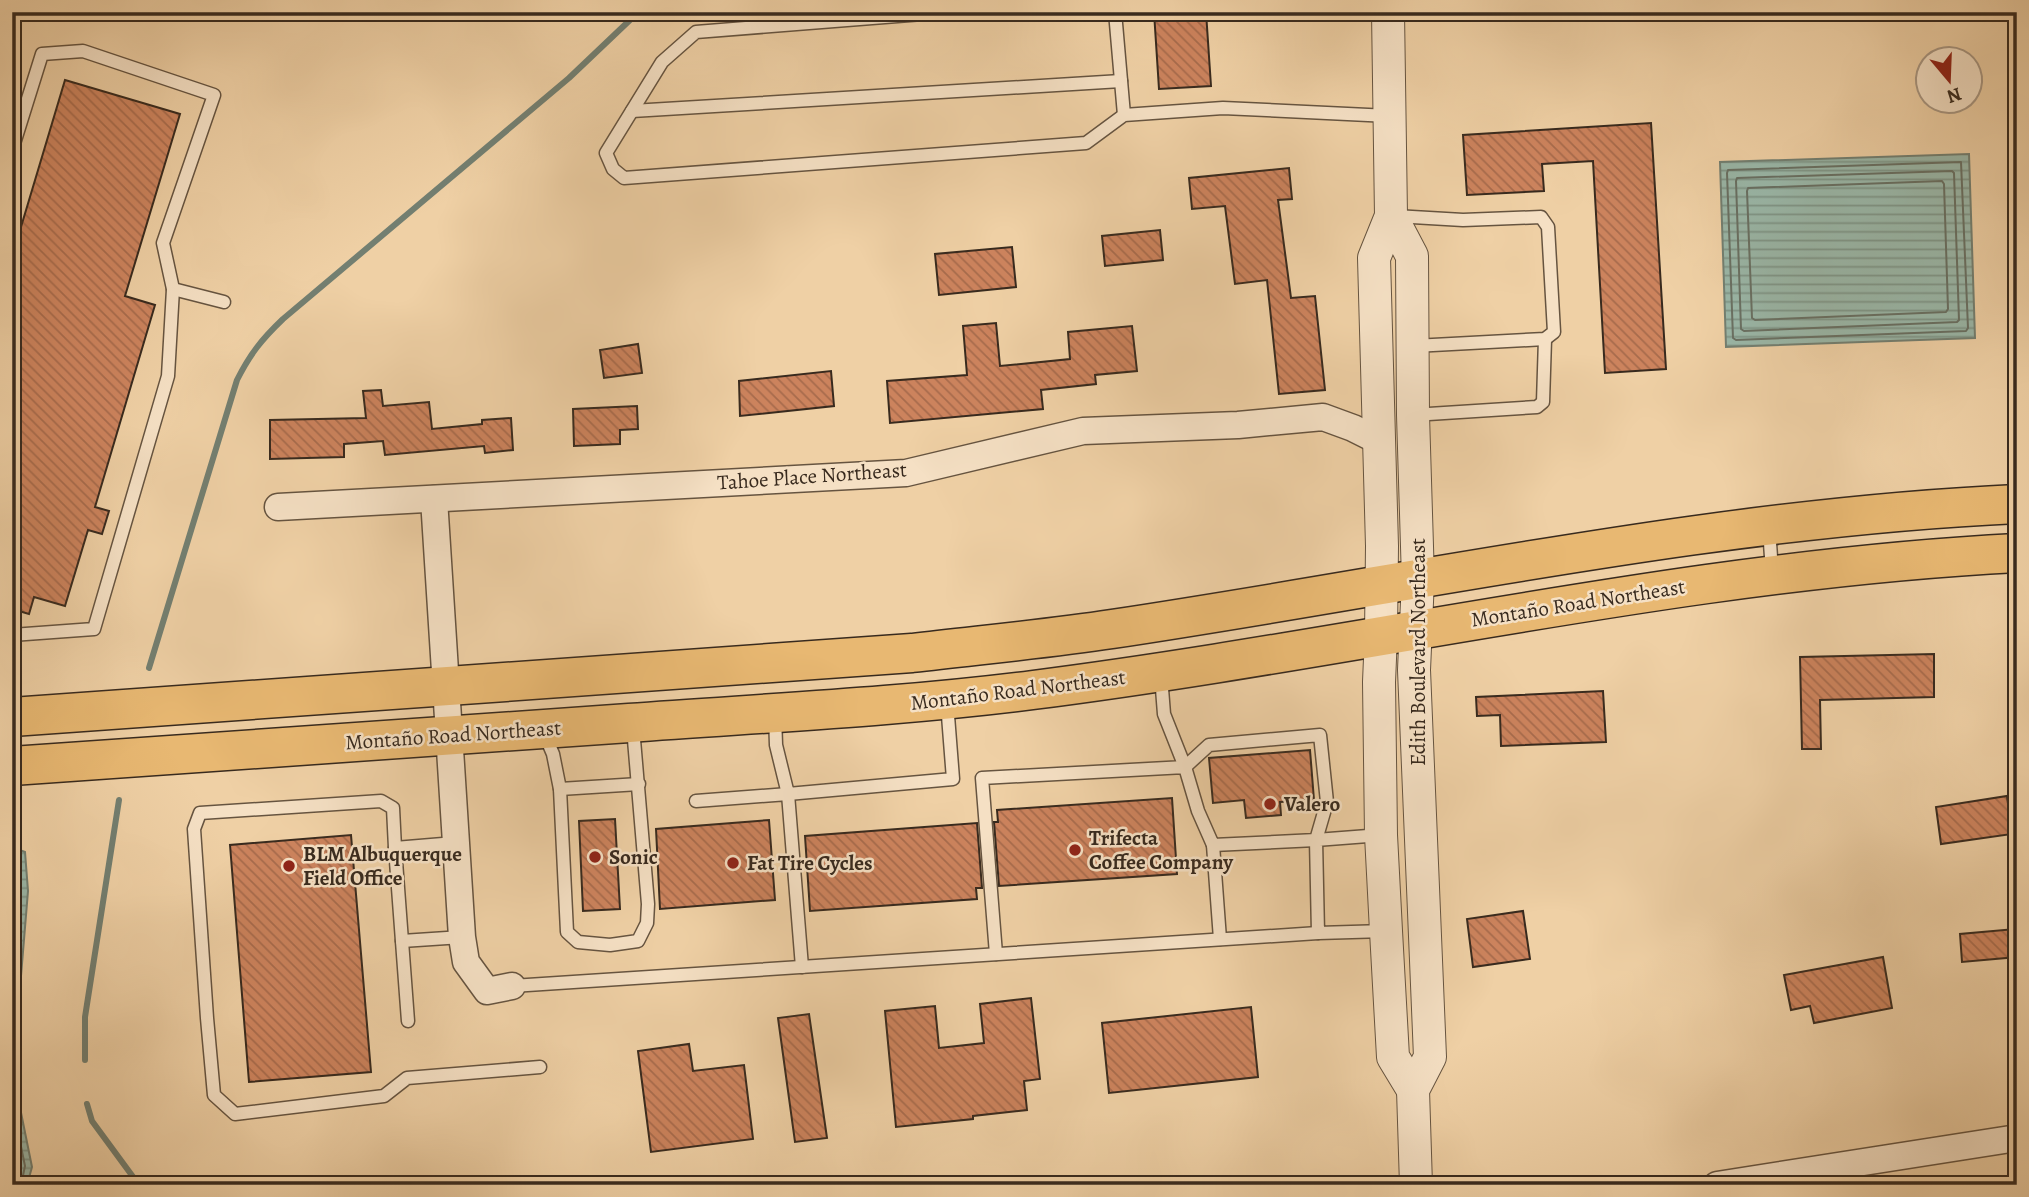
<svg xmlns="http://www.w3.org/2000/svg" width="2029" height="1197" viewBox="0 0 2029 1197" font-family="Alegreya,serif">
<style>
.water{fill:url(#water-rules);stroke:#737f71;stroke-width:2}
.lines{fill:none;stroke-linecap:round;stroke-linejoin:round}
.shore{stroke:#697063;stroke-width:2}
.stream{stroke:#737f71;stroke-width:6}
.building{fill:url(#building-back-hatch);stroke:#382a1e;stroke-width:2}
.service-casing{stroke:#665440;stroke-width:15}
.minor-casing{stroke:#665440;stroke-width:29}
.tertiary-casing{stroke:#665440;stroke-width:34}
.primary-casing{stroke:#382a1e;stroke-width:41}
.service{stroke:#f5e0c4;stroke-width:12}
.minor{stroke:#f5e0c4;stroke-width:26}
.tertiary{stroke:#f5e0c4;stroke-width:32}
.primary{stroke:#e8b872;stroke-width:38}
.poi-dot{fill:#8f2418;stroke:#f5e0c4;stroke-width:2.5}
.labels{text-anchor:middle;stroke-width:5;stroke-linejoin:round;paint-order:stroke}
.street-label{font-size:21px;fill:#382a1e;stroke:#f5e0c4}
.poi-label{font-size:21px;font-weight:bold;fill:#382a1e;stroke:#f5e0c4;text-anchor:start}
</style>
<defs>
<pattern id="water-rules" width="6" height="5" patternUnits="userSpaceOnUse" patternTransform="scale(1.75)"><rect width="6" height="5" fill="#9ab7a8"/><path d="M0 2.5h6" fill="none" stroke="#7f9588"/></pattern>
<pattern id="building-back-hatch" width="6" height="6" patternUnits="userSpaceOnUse" patternTransform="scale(1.75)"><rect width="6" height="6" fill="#cc835d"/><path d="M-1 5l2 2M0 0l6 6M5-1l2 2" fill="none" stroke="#a76b4c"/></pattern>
</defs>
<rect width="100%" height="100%" fill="#efd0a5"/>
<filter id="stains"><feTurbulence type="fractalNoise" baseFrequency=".00286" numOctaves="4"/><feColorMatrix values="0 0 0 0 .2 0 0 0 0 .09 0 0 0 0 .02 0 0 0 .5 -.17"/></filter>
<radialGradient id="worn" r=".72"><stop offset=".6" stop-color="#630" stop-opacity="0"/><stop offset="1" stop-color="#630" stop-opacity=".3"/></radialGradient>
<g class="water">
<polygon points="1969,154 1975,338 1726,347 1720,162"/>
<polygon points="12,847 25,852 28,891 13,1073 32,1167 27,1185 12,1185"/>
</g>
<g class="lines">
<g class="shore">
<polygon points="1961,162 1968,328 1966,331 1736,340 1733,338 1727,173 1728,170"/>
<polygon points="1952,171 1954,173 1959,320 1957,322 1744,331 1741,329 1736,181 1737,178"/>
<polygon points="1942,181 1944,184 1948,309 1946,312 1755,320 1752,318 1747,191 1748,188"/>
<polyline points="12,854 19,859 21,891 12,996"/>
<polyline points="12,1103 25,1166 21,1185"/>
</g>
<g class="stream">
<path d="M149,668L237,380C250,354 262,339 283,319L569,78L630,20"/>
<polyline points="85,1060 85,1017 119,800"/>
<polyline points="87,1104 92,1121 139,1185"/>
</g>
</g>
<g class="building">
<polygon points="1154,12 1206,12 1211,86 1159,89"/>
<polygon points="65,80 180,114 125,296 155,305 95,507 109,511 102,534 88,530 65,606 34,597 29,614 12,609 12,257"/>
<polygon points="1651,123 1666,369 1605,373 1593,161 1542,164 1544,191 1467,195 1463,135"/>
<polygon points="1289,168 1292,199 1278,200 1291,298 1315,296 1325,390 1279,394 1267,280 1235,284 1225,206 1192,209 1189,178"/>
<polygon points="1160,230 1163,260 1105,266 1102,236"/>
<polygon points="1012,247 1016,287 939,295 935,254"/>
<polygon points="996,323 1000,366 1070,359 1068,332 1132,326 1137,371 1095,375 1096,384 1041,390 1043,409 890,423 887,381 967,375 963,326"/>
<polygon points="638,344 642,373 604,378 600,350"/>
<polygon points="831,371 834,406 740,416 739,381"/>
<polygon points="381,390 383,406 429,402 432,429 482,424 482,420 511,418 513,450 485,453 484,446 385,455 383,441 344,444 344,457 270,459 270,420 366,418 363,391"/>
<polygon points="637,406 638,429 620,430 620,444 574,446 573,409"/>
<polygon points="1934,654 1934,697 1820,700 1821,749 1802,749 1800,657"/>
<polygon points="1603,691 1606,742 1501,746 1500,715 1477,716 1476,697"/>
<polygon points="1310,750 1314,800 1280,802 1281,815 1246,818 1244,800 1213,803 1209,758"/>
<polygon points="2007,796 2012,834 1941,844 1936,807"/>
<polygon points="1172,798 1177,874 999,886 994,822 998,822 997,810"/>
<polygon points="615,819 620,909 583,911 579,821"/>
<polygon points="769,820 775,900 660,909 656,829"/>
<polygon points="977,823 982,888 976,888 977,899 810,911 805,836"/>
<polygon points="351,835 371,1072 249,1082 230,845"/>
<polygon points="1523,911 1530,959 1473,967 1467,919"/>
<polygon points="2015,929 2017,957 1962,962 1960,934"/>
<polygon points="1883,957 1892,1008 1814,1023 1810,1006 1791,1010 1784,975"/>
<polygon points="1031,998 1040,1079 1024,1081 1027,1110 973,1116 973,1119 896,1127 885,1011 935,1006 939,1048 984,1043 980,1004"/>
<polygon points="1251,1007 1258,1077 1109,1093 1102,1023"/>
<polygon points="809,1014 827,1138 795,1142 778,1018"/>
<polygon points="689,1044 693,1071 744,1065 753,1139 651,1152 638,1051"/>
</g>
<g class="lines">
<defs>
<g id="service">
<polyline points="948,12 696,32 662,62 606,153 613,169 624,178 1086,143 1124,115 1223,108 1389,116"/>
<polyline points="1115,12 1124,115"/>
<polyline points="632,111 1121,81"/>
<polyline points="12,150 42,54 83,51 214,95 163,243 173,289 168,376 94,629 12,635"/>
<polyline points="1395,216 1463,220 1541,217 1548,227 1554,332 1545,339 1414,346"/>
<polyline points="173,289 224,302"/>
<polyline points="1413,415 1537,407 1543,402 1545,339"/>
<polyline points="1769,529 1772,571"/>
<polyline points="775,715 776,745 788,794 953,779 947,703"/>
<polyline points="544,733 553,754 560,789 567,932 578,942 610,945 638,941 647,923 648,904 633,728"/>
<polyline points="560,789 639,784"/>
<polyline points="696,801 788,794 802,967"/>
<polyline points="1381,835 1316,840 1318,933 1385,931"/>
<polyline points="1213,845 1220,939"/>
<polyline points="395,848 393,808 381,801 200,813 194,829 207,1018 214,1095 235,1114 384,1096 407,1078 540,1067"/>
<polyline points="402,941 462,937"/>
<polyline points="996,954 982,778 1185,767 1209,745 1320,735 1327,802 1316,840 1213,845 1198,811 1185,767 1164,714 1161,676"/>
<polyline points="512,986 1318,933"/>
<polyline points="408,1021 395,848 455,843"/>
</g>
<g id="minor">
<polyline points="434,499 462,937 466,962 487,991 512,986"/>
<polyline points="278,507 906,473 1083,431 1238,425 1323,417 1353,428 1379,441"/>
<polyline points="1717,1185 2017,1138"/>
</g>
<g id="tertiary">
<polyline points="1388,12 1391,216 1374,258 1382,546 1381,635 1379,682 1381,835 1386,931 1393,1057 1413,1090"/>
<polyline points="1391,216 1412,256 1413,415 1418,579 1414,670 1430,1057 1413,1090 1416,1185"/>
</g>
<g id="primary">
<path d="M12,717L912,653C979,645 1046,639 1112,629C1413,584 1712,518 2017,504"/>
<path d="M12,766C218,752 424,738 629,723C764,713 899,707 1033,690C1362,648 1685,570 2017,553"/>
</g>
</defs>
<use href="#service" class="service-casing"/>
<use href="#minor" class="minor-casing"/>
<use href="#tertiary" class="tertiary-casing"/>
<use href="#primary" class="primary-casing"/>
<use href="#service" class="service"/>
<use href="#minor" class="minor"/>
<use href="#tertiary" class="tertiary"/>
<use href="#primary" class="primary"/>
</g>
<g class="poi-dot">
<circle cx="1270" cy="804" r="7"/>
<circle cx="1075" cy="850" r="7"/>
<circle cx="595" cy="857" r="7"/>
<circle cx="733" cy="863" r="7"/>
<circle cx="289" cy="866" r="7"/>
</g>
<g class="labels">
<g class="street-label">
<text transform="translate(812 476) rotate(-4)" y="7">Tahoe Place Northeast</text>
<text transform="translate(1578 603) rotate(-9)" y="7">Montaño Road Northeast</text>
<text transform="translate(1418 652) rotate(-90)" y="7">Edith Boulevard Northeast</text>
<text transform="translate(1018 690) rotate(-7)" y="7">Montaño Road Northeast</text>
<text transform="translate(453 735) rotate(-4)" y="7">Montaño Road Northeast</text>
</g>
<g class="poi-label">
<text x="1284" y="811">Valero</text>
<text x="1089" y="845">Trifecta<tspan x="1089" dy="24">Coffee Company</tspan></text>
<text x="303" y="861">BLM Albuquerque<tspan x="303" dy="24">Field Office</tspan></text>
<text x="609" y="864">Sonic</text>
<text x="747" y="870">Fat Tire Cycles</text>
</g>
</g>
<rect width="2029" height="1197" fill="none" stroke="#efd0a5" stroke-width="42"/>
<rect x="14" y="14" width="2001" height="1169" fill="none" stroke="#382a1e" stroke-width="3.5"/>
<rect x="21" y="21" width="1987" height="1155" fill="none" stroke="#382a1e" stroke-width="2"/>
<g transform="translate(1949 80) rotate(161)"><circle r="33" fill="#f5e0c4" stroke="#a99782" stroke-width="2"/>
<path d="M0-5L12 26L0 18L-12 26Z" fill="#8f2418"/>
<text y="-10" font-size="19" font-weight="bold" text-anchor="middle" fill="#382a1e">N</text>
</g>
<rect width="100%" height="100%" filter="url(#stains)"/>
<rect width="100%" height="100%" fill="url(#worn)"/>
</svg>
